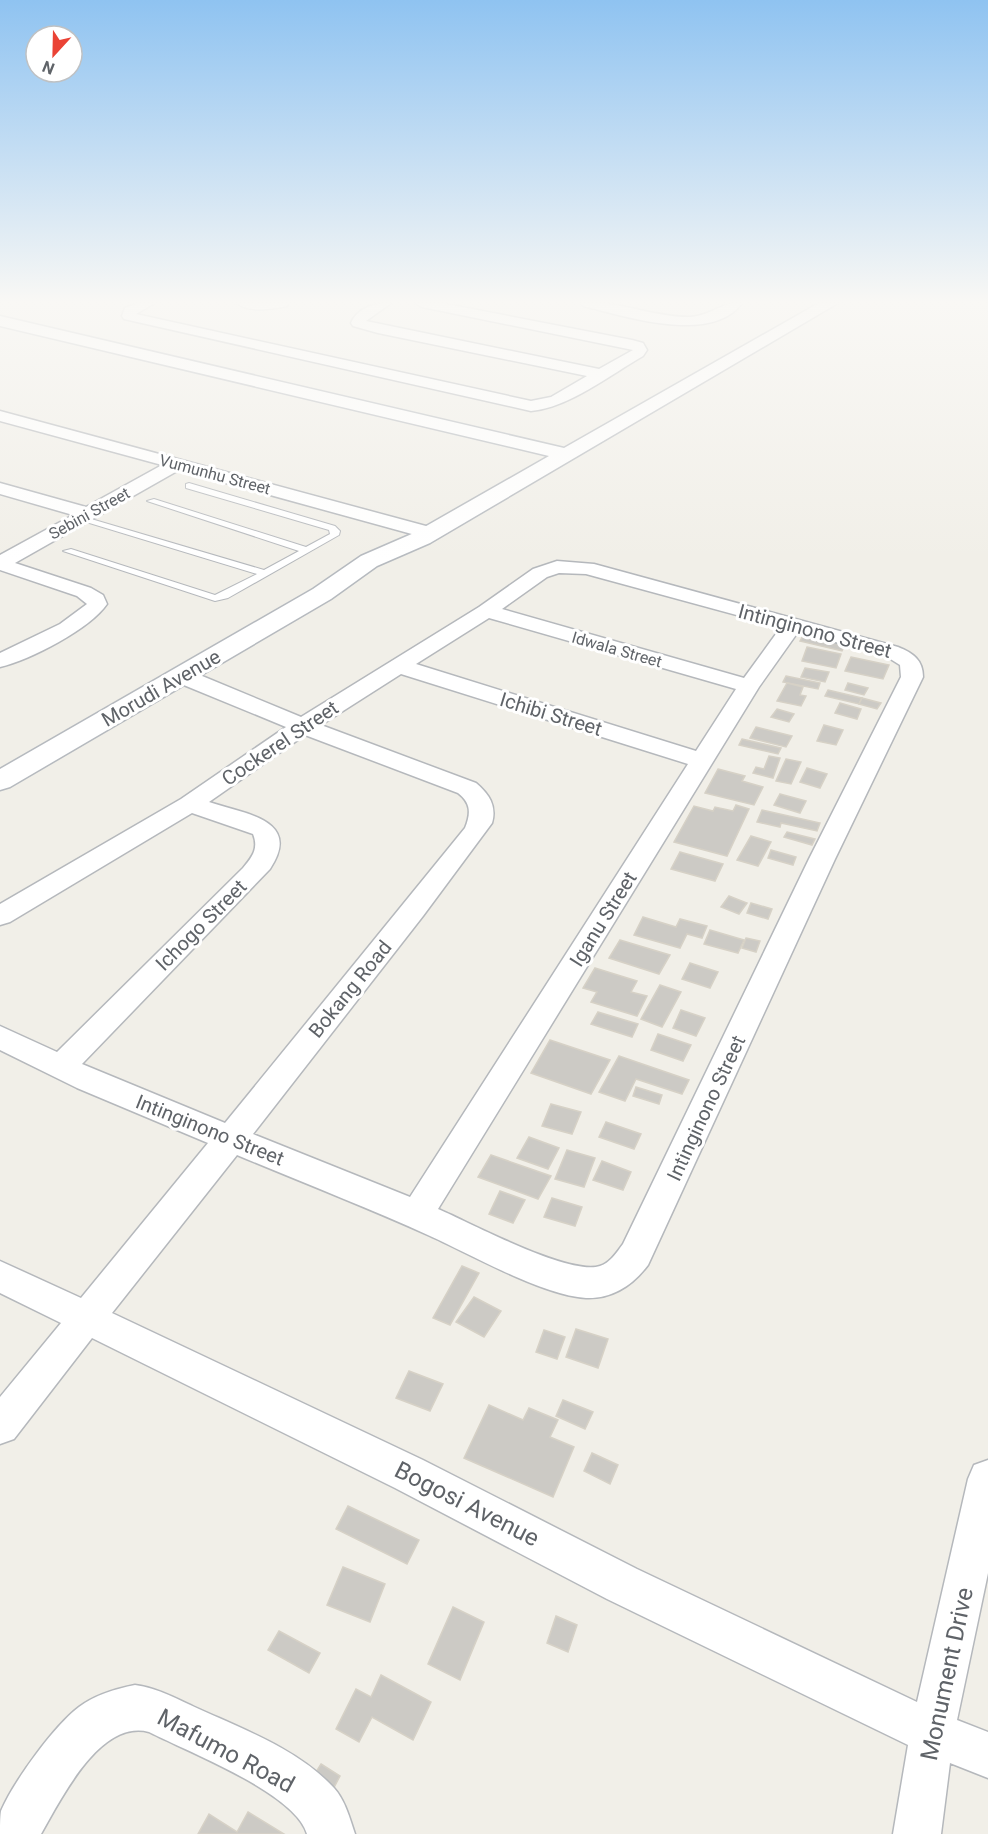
<svg xmlns="http://www.w3.org/2000/svg" width="988" height="1834" viewBox="0 0 988 1834" font-family="Roboto,sans-serif">
<style>
.building{fill:#cccac5;stroke:#d6d1c6;stroke-width:1.5}
.lines{fill:none;stroke-linecap:round;stroke-linejoin:round}
.lane-casing{stroke:#b5b8bc;stroke-width:2}
.street-casing{stroke:#b5b8bc;stroke-width:3}
.secondary-casing{stroke:#b6babf;stroke-width:3}
.lane{fill:#fff;fill-rule:evenodd}
.street{fill:#fff;fill-rule:evenodd}
.secondary{fill:#fff;fill-rule:evenodd}
.labels{text-anchor:middle;stroke-width:6;stroke-linejoin:round;paint-order:stroke}
.far-street-label{font-size:16px;fill:#5f6368;stroke:#fff}
.street-label{font-size:20px;fill:#5f6368;stroke:#fff}
.near-street-label{font-size:24px;fill:#5f6368;stroke:#fff}
</style>
<rect width="100%" height="100%" fill="#f1efe8"/>
<g class="building">
<polygon points="804,634 846,643 842,651 800,641"/>
<polygon points="807,647 841,654 836,668 802,661"/>
<polygon points="851,657 889,665 883,679 845,671"/>
<polygon points="805,668 829,672 825,682 801,677"/>
<polygon points="786,676 820,683 818,689 783,682"/>
<polygon points="787,683 803,687 800,695 806,696 801,706 777,701"/>
<polygon points="848,683 868,688 864,695 845,690"/>
<polygon points="828,690 862,698 859,704 825,696"/>
<polygon points="862,698 881,703 877,709 859,704"/>
<polygon points="840,703 861,709 857,719 835,713"/>
<polygon points="777,709 794,714 789,722 771,717"/>
<polygon points="824,725 843,730 836,745 817,741"/>
<polygon points="756,727 792,736 786,747 750,738"/>
<polygon points="742,739 781,748 778,754 739,745"/>
<polygon points="769,756 780,758 773,778 753,773 756,767 764,769"/>
<polygon points="786,759 801,762 791,784 776,781"/>
<polygon points="807,768 827,774 820,788 800,782"/>
<polygon points="718,769 745,776 742,781 763,787 754,805 705,793"/>
<polygon points="780,794 806,801 800,813 774,805"/>
<polygon points="736,805 749,809 727,856 674,842 694,806 713,811 715,807 733,811"/>
<polygon points="762,810 820,823 817,831 781,823 780,827 757,822"/>
<polygon points="787,832 815,839 812,845 784,837"/>
<polygon points="751,836 771,842 758,866 737,860"/>
<polygon points="771,850 796,857 793,865 768,858"/>
<polygon points="680,852 723,864 715,881 671,869"/>
<polygon points="729,896 747,903 739,914 721,907"/>
<polygon points="751,903 772,909 768,919 747,913"/>
<polygon points="643,917 676,927 680,919 707,926 702,938 687,934 680,948 634,935"/>
<polygon points="710,930 744,940 738,953 704,944"/>
<polygon points="746,938 760,941 756,952 742,948"/>
<polygon points="620,940 670,955 659,974 609,958"/>
<polygon points="690,963 718,972 710,988 682,979"/>
<polygon points="595,968 637,981 631,992 647,996 637,1016 591,1002 597,992 583,988"/>
<polygon points="660,985 681,992 662,1027 641,1019"/>
<polygon points="681,1010 705,1018 696,1036 673,1028"/>
<polygon points="598,1012 638,1024 632,1037 591,1024"/>
<polygon points="658,1034 691,1045 683,1061 651,1050"/>
<polygon points="550,1040 610,1060 591,1094 531,1073"/>
<polygon points="619,1056 689,1080 682,1094 636,1079 625,1101 599,1092"/>
<polygon points="636,1087 662,1095 659,1104 633,1096"/>
<polygon points="551,1104 581,1112 572,1134 542,1126"/>
<polygon points="606,1122 641,1134 634,1149 599,1137"/>
<polygon points="529,1137 559,1148 548,1169 517,1158"/>
<polygon points="567,1150 595,1158 584,1187 555,1179"/>
<polygon points="491,1155 551,1176 538,1199 478,1177"/>
<polygon points="602,1161 631,1172 623,1190 593,1180"/>
<polygon points="500,1191 525,1200 513,1223 489,1214"/>
<polygon points="552,1198 582,1207 575,1226 544,1217"/>
<polygon points="462,1266 479,1273 450,1325 433,1318"/>
<polygon points="474,1297 501,1311 484,1337 456,1322"/>
<polygon points="576,1329 608,1339 598,1368 566,1357"/>
<polygon points="544,1330 565,1337 557,1359 536,1352"/>
<polygon points="409,1371 443,1384 430,1411 396,1398"/>
<polygon points="563,1400 593,1412 585,1429 556,1416"/>
<polygon points="489,1405 523,1420 529,1408 558,1420 550,1437 574,1447 553,1497 464,1458"/>
<polygon points="592,1453 618,1465 610,1484 584,1471"/>
<polygon points="348,1506 419,1540 407,1564 336,1529"/>
<polygon points="343,1567 385,1584 370,1622 327,1605"/>
<polygon points="453,1607 484,1622 460,1680 428,1664"/>
<polygon points="556,1616 577,1625 568,1652 547,1643"/>
<polygon points="279,1631 320,1653 309,1673 268,1650"/>
<polygon points="381,1675 431,1702 413,1740 372,1717 359,1742 336,1729 356,1689 371,1697"/>
<polygon points="321,1764 340,1776 328,1799 308,1785"/>
<polygon points="248,1812 284,1834 198,1834 209,1814 237,1832"/>
</g>
<g class="lines">
<defs>
<polygon id="lane" points="189,483 335,526 340,531 339,535 228,598 215,601 63,551 71,549 215,595 257,574 73,518 81,516 264,570 299,551 147,501 154,499 306,547 330,534 329,530 186,488 186,484"/>
<g id="street">
<path d="M138,303H155L136,314L531,401L551,397L587,376L378,333L353,326L351,323C358,307 376,303 391,303L366,321L599,369L633,350L422,307L415,303H441L632,340L643,343L647,350L643,356C610,375 568,408 531,411L124,319L122,316L125,308Z"/>
<path d="M237,303H289L287,306C273,309 248,313 237,303Z"/>
<path d="M581,303C618,300 652,317 689,317C709,317 723,301 742,303C711,345 625,316 583,306Z"/>
<path d="M0,411L437,529L439,533L437,537L430,539L179,470L15,563L91,588L103,595L107,604C90,629 30,660 0,667V653L60,624L87,604L77,596L0,570V555L73,515L0,494V483L86,507L162,465L0,421Z"/>
<path d="M557,561L594,564L898,647C913,653 923,660 923,677L835,859L648,1265C633,1285 612,1299 586,1298C544,1296 470,1254 430,1236C366,1207 301,1182 237,1155L112,1313L423,1460L637,1569L917,1702L968,1479L974,1465L988,1460V1573L957,1720L988,1732V1778L950,1763L941,1834H893L908,1745L607,1599L395,1488L92,1338L14,1439L0,1444V1397L61,1323L0,1293V1261L81,1298L208,1143L77,1088L0,1050V1026L57,1052L243,868C252,857 259,849 253,834L192,813L10,922L0,925V904L181,799L286,727L174,681L171,676L174,671L182,670L190,671L301,717L479,607L533,569ZM559,573L586,574L781,627L744,678L502,609L547,577ZM489,618L736,689L696,751L416,664ZM798,632L884,655L900,665L901,677L809,859L623,1244C617,1252 610,1263 600,1266C569,1276 471,1223 438,1209L759,687ZM401,674L688,764L410,1197L253,1134L423,916L492,823C497,806 489,794 476,783L321,725ZM305,735L458,793C471,803 471,813 465,828L225,1123L82,1064L270,869C303,819 244,814 209,802Z"/>
<path d="M135,1685C158,1688 179,1700 199,1709C245,1730 299,1750 334,1788C345,1800 350,1819 355,1834H307C296,1793 186,1751 149,1732C100,1719 61,1799 41,1834H0C0,1827 0,1817 1,1811C14,1781 54,1726 79,1707C95,1695 115,1689 135,1685Z"/>
</g>
<polygon id="secondary" points="819,303 838,303 430,543 377,566 331,599 10,787 0,790 0,769 313,589 361,556 414,533 549,456 0,326 0,316 564,448"/>
</defs>
<use href="#lane" class="lane-casing"/>
<use href="#street" class="street-casing"/>
<use href="#secondary" class="secondary-casing"/>
<use href="#lane" class="lane"/>
<use href="#street" class="street"/>
<use href="#secondary" class="secondary"/>
</g>
<linearGradient id="sky" x2="0" y2="1"><stop stop-color="#8fc3f1"/><stop offset="0.54" stop-color="#f9f8f5"/><stop offset="1" stop-color="#f9f8f5" stop-opacity="0"/></linearGradient>
<rect width="988" height="559" fill="url(#sky)"/>
<g class="labels">
<g class="far-street-label">
<text transform="translate(215 474) rotate(15)" y="6">Vumunhu Street</text>
<text transform="translate(89 513) rotate(-29)" y="6">Sebini Street</text>
<text transform="translate(617 649) rotate(16)" y="6">Idwala Street</text>
</g>
<g class="street-label">
<text transform="translate(815 631) rotate(15)" y="7">Intinginono Street</text>
<text transform="translate(161 688) rotate(-30)" y="7">Morudi Avenue</text>
<text transform="translate(551 714) rotate(17)" y="7">Ichibi Street</text>
<text transform="translate(280 743) rotate(-34)" y="7">Cockerel Street</text>
<text transform="translate(603 919) rotate(-58)" y="7">Iganu Street</text>
<text transform="translate(201 925) rotate(-45)" y="7">Ichogo Street</text>
<text transform="translate(350 989) rotate(-51)" y="7">Bokang Road</text>
<text transform="translate(706 1108) rotate(-65)" y="7">Intinginono Street</text>
<text transform="translate(210 1130) rotate(22)" y="7">Intinginono Street</text>
</g>
<g class="near-street-label">
<text transform="translate(467 1504) rotate(27)" y="8">Bogosi Avenue</text>
<text transform="translate(947 1674) rotate(-78)" y="8">Monument Drive</text>
<text transform="translate(226 1751) rotate(28)" y="8">Mafumo Road</text>
</g>
</g>
<g transform="translate(54 54) rotate(202)"><circle r="28" fill="#ffffff" stroke="#bfc1c3" stroke-width="1.5"/>
<path d="M0-4.5L10 22L0 15L-10 22Z" fill="#ea4335"/>
<text y="-9" font-size="16" font-weight="bold" text-anchor="middle" fill="#5f6368">N</text>
</g>
</svg>
